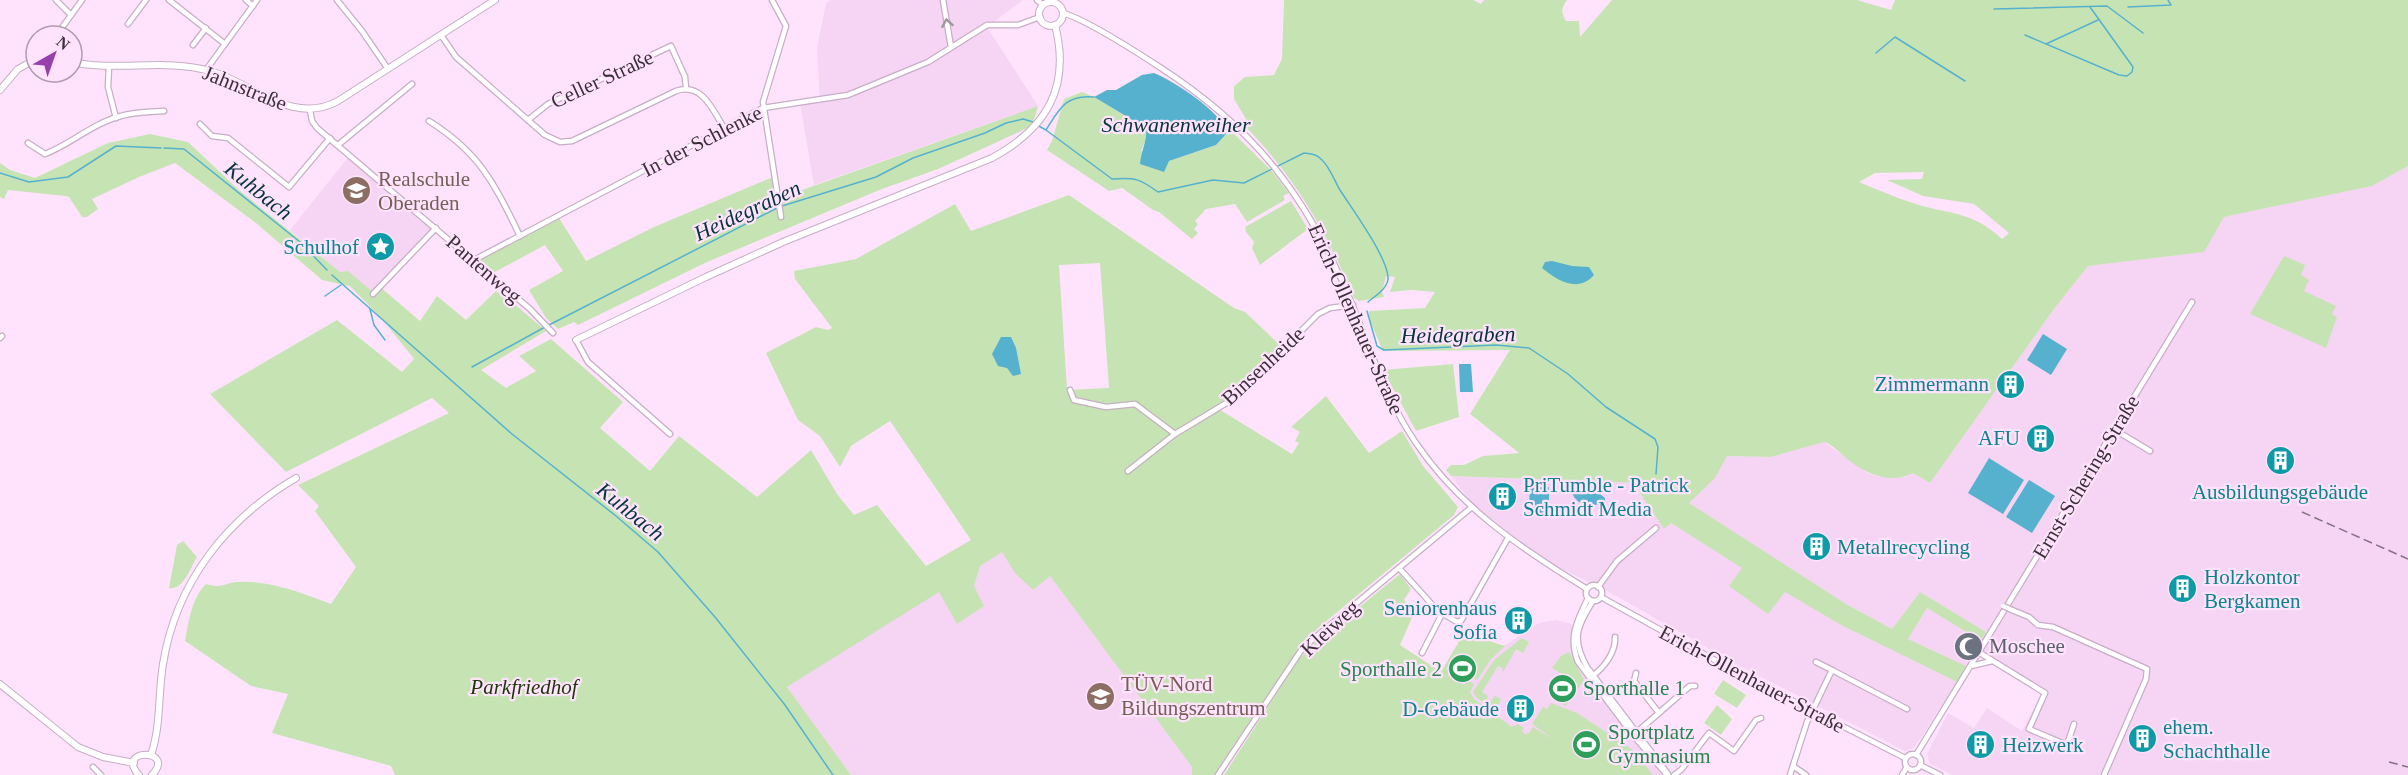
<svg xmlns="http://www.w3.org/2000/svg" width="2408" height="775" viewBox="0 0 2408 775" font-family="'Times New Roman',serif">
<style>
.built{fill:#f6d4f4}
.green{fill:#c6e4b3;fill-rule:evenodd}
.water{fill:#56b1ce}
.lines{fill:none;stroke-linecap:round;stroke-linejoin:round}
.stream{stroke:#56b1ce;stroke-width:1.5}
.minor-casing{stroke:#c7adc6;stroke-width:7}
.major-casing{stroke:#c7adc6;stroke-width:8}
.minor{stroke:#fff;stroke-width:4.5}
.major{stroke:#fff;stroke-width:6}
.rail{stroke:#847282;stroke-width:1.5;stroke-dasharray:9 4.5;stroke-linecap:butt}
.minor-bridge-casing{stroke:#c7adc6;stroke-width:7;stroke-linecap:butt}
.minor-bridge{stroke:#fff;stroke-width:4.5}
.oneway{stroke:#9d989c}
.labels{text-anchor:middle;stroke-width:4.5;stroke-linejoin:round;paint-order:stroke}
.street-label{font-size:21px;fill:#3b303a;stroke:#ffe3fd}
.education-label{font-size:21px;fill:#785e54;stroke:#ffe3fd;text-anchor:start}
.culture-label{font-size:21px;fill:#0d838f;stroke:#ffe3fd;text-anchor:end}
.worship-label{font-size:21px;fill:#5b616d;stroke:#ffe3fd;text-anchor:start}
.leisure-label{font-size:21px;fill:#27864d;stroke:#ffe3fd;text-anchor:start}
.park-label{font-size:21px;font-style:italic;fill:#1d3507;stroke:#ffe3fd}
.water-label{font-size:22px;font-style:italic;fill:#06333f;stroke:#ffe3fd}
</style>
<rect width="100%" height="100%" fill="#ffe3fd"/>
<g class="built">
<polygon points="831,0 1023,0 987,27 1038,106 814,185 800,103 820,102 817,48 826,3"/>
<polygon points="350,155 436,228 373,292 348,271 340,272 290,230"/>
<polygon points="2408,166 2408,775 1953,775 1930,764 1927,754 1948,713 1974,728 1987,708 2022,731 2042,693 1975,653 1966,666 1908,639 1927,608 1981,641 1986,632 1920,592 1892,629 1846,604 1688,504 1714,478 1727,456 1771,457 1824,442 1867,473 1880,477 1905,477 1913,473 1930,483 2054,309 2088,266 2203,252 2224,217 2372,186"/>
<polygon points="1451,476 1640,483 1671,523 1841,625 1957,682 1914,748 1905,751 1738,665 1609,592 1558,567 1509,536 1470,501"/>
<polygon points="1022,538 1192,767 1192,775 851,775 787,687"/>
<polygon points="1556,620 1572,624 1572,645 1575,656 1664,775 1588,775 1492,714 1441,672 1464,633 1504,646 1539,623"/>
</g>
<g class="green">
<path d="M1284,0H1473L1481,4L1484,0H1567C1561,8 1561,13 1566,21H1579L1580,37L1612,0H1857L1891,10L1895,0H2408V166L2372,186L2224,217L2204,252L2088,266L2054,309L1930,483L1913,473C1890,485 1866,474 1847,459C1840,453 1833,445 1824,442L1771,457L1727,456L1715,478L1689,503L1846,604L1892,629L1920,592L1986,632L1981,641L1927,608L1908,639L1966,666L1957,682L1841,625L1785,592L1768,614L1729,586L1742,568L1671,523L1664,529L1640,493V483L1451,476L1446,470L1451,465H1464L1483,456L1519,453L1470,414L1510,350L1383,351L1369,318V311L1425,308L1435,292L1412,290L1390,292L1395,277L1386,276L1382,292L1384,297L1359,301L1354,298C1326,230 1295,177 1243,124L1246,119L1234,99V86L1245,77L1274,75L1282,59ZM1924,172L1922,179L1887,180L1923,196L1974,204L2009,233L2002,239C1972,211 1952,215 1916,204C1897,198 1878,190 1859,182L1875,173Z"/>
<polygon points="1082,92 1094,97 1146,128 1148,135 1141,151 1169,161 1216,145 1227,133 1226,126 1271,170 1289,193 1283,196 1285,200 1247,222 1235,204 1206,209 1195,221 1198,224 1194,229 1198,233 1192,239 1159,212 1153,210 1122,188 1109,191 1047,150 1052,141 1064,99"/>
<polygon points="1038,106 1032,126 938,169 882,189 707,262 578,325 574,322 558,329 546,318 529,290 563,271 545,245 493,273 478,260 559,218 586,261 654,227 773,177 777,199"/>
<path d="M150,134L188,142L239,190L340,272L348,271L373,292L379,286L420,321L437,296L466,320L496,291L511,301L546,331L481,370L506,388L536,371L519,356L551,339L623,402L600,428L650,471L679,436L757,497L811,450L837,494L854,515L877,505L926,566L971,540L890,421L851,446L840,467L820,436L798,420L766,353L816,327L828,330L832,328L795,279L794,271L856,259L955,204L971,231L1069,195L1234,308L1245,312L1283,348L1236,395L1217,408L1292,454L1299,443L1295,441L1300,432L1291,427L1326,396L1369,453L1402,431L1423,466L1458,507L1454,515L1318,628L1298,650L1214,775H1192V767L1050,576L1033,590L1015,573L1002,552L980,566L974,586L984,606L957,624L939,592L787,687L851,775H395L391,766L272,733L288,694L251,686L185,641C189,621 191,599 206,584C222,589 224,583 238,582C271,580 302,593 331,604L356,567L315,511L319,506L298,485L449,413L432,398L286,472L210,394L337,320L402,372L414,359L383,320L350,286L322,280L256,223L175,163L139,177L92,199L98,209L87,217H82L69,197L65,196L8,190L4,199L0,197V163L10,170L35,178L108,143ZM1100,263L1109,388L1067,390L1059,265Z"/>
<polygon points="1291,201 1308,229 1260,265 1252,248 1254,242 1246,232 1245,227"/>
<polygon points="2284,256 2305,265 2301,275 2309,280 2304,291 2336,306 2332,314 2337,317 2326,348 2250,314"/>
<polygon points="1453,364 1459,417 1416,431 1383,370"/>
<path d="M183,541L197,557C191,567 183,591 169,588L177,545Z"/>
<polygon points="1400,574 1411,589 1404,600 1414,613 1400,645 1441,672 1464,633 1505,646 1491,659 1477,680 1472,677 1478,667 1471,667 1472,660 1461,653 1456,660 1453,659 1447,669 1449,671 1448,675 1464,685 1468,680 1474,684 1470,692 1474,699 1512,727 1518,724 1524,728 1522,731 1525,734 1529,733 1533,727 1553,739 1532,724 1543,707 1547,709 1551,703 1577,713 1633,750 1653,775 1224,775 1299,659 1316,642"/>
<polygon points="1522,638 1529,642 1523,653 1516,649 1503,672 1502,668 1498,666 1482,692 1488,696 1487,699 1491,701 1495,696 1501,699 1498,707 1493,710 1476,697 1473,692 1494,660"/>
<polygon points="1569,652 1584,680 1566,706 1555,700 1566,704 1578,684 1552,668 1561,656"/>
<polygon points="1723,680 1746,695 1737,708 1714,694"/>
<polygon points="1717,705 1732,719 1721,735 1704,723"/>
</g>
<g class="water">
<path d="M1154,73C1174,81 1223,113 1227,133L1216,145L1169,161L1164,172L1140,164C1141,151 1148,139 1146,128L1094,97L1107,90H1116L1142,75Z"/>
<path d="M1552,261L1572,266L1589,267L1594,275C1578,293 1558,281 1542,268L1545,262Z"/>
<polygon points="2043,334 2067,349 2051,375 2027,360"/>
<polygon points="1001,337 1011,337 1016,348 1021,374 1013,376 1007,368 998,366 992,354"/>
<polygon points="1459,364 1471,364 1473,392 1460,392"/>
<polygon points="1989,458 2024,480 2003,514 1968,493"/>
<polygon points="2029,480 2055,496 2032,533 2006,517"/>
<path d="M1578,484L1604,485L1606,489L1600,494L1605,498V501C1595,508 1579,507 1573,495V489Z"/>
<polygon points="1536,486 1548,486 1549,489 1549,510 1545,514 1538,513 1529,503 1530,489"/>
</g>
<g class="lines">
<g class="stream">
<polyline points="2128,7 2171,5 2168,0"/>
<polyline points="1994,9 2107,6 2143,33"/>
<polyline points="2025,35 2119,75 2127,76 2132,72 2133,67 2090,7"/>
<polyline points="2046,44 2098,20"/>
<polyline points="1876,53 1895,37 1965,81"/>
<path d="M1037,125L1046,130C1059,109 1066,94 1094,97"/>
<path d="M1046,130L1112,179C1135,177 1140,179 1158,192L1213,180L1244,183L1304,153C1311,154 1316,154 1321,159C1330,167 1334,180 1340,190C1352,209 1389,259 1388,279C1387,289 1375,296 1368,302"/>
<polyline points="164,148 184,149 300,242 327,270"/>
<polyline points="0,173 29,182 68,177 116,146 161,148"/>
<polyline points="782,206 876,177 913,158 985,133 1006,123 1023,119 1033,122"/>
<polyline points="332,275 512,434 616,516 658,552 715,617 785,705 833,775"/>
<polyline points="325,296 341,285"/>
<polyline points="370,309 374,325 385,340"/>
<polyline points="1367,311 1377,346 1384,350 1496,345 1529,348 1568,374 1606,407 1655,439 1658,447 1656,474"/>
<polyline points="549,325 777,208"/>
<polyline points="472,367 545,327"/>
</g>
<defs>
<g id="minor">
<polyline points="56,0 71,15"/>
<polyline points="169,0 225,44"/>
<polyline points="246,0 253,6"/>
<polyline points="337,0 362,31 388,69"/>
<polyline points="772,0 786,26 763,102 781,217"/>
<polyline points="943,0 951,47"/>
<polyline points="1037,0 1043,5"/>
<polyline points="1053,2 1054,0"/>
<path d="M1063,13C1087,20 1135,51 1158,66C1256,129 1308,197 1352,304C1371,351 1387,401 1416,443C1460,508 1522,549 1587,589"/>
<polyline points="128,24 146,0"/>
<path d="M441,35L456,57L545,135L560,142L572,141L676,91C702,82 713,110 724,128"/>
<polyline points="56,36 82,0"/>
<polyline points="193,45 206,28"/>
<polyline points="109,66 108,87 116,118"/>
<polyline points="206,70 257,0"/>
<polyline points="310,110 312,121 317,128 530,309 553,333"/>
<polyline points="528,120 548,104 671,46 685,77 686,89"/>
<path d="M429,121C480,153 494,183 520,236"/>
<polyline points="200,124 212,136 228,138 289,187 330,138"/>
<path d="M28,143L45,154C71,144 93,123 121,116C134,112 150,112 164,111"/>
<polyline points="338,145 412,84"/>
<polyline points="474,260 755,112 763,108 848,95 928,62 987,25 1018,25 1040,17"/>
<polyline points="373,294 436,228"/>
<polyline points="0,338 2,336"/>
<polyline points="576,340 588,362 670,434"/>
<polyline points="1070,390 1074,400 1106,407 1135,404 1175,434"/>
<polyline points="2115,430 2150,451"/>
<polyline points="1128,471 1175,434 1233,399 1318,314 1330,308 1353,305"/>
<polyline points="1399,568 1437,610 1457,622 1461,621 1508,538"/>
<circle cx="1594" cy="593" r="8"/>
<polyline points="1598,587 1617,561 1656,528"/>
<polyline points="1601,597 1742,675 1905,758"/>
<path d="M1588,598C1577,621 1568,637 1578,662L1633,735L1667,775"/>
<path d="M1593,601C1577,626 1571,639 1587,667L1668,774"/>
<polyline points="2012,610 2029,617 2038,625 2053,627 2147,669 2146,679 2104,775"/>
<polyline points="1422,653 1442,614"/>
<polyline points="1980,653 2045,693 2029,729 2067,745 2074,724"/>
<polyline points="1971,666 1992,661"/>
<polyline points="1832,670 1907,709"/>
<polyline points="1636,673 1634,681 1659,713"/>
<path d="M1592,676C1604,668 1616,652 1615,637"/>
<polyline points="1637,732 1690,686 1695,686"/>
<circle cx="1913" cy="762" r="8"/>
<polyline points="1916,755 2192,302"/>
<polyline points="1920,765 1940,775"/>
<polyline points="1793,766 1806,775"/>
<polyline points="93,767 101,775"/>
<polyline points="1218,775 1300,652 1311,641 1472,507"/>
<polyline points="1674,775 1681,770 1709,733 1734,751 1756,720 1761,718"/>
<polyline points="1790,775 1807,722 1832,670 1816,662"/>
<polyline points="1902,775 1907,767"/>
</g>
<g id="major">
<circle cx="1051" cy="14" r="12"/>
<path d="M72,62C117,72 165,58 210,71C253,83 292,126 338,101L495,0"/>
<polyline points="0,90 18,69 36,59"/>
<path d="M576,340L706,277L783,242L992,158C1047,128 1071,87 1055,25"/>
<polyline points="0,684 78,747 103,757 134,763"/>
<path d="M151,755C161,726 158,694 163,664C176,583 226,519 296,478"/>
<path d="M139,775C114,748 177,748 152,775"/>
</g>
</defs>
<use href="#minor" class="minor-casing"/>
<use href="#major" class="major-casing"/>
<use href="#minor" class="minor"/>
<use href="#major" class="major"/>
<g class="rail">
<polyline points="2302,512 2408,559"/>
<polyline points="2389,762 2408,767"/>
</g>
<defs>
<polyline id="minor-bridge" points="2003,606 2012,610"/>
</defs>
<use href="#minor-bridge" class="minor-bridge-casing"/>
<use href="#minor-bridge" class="minor-bridge"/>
</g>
<defs><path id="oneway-chevron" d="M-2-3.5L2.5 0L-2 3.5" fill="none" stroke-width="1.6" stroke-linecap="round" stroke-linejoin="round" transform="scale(1.5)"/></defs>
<use class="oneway" href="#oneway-chevron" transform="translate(947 23) rotate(-100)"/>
<defs>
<symbol id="school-disc" viewBox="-11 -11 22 22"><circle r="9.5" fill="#8d6e63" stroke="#ffe3fd"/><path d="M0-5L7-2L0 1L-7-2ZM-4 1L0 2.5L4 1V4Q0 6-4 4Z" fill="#fff"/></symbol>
<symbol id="sight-disc" viewBox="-11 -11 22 22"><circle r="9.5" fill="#0f9aa8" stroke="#ffe3fd"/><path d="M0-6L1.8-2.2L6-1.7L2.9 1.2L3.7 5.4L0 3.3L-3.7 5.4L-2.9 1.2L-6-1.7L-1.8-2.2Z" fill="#fff"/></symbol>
<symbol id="building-disc" viewBox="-11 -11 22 22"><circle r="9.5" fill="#0f9aa8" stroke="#ffe3fd"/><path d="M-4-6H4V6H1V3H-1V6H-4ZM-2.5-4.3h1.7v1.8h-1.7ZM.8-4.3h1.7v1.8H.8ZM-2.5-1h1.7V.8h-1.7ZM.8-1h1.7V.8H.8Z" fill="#fff"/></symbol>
<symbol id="mosque-disc" viewBox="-11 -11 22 22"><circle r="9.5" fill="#6b7280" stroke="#ffe3fd"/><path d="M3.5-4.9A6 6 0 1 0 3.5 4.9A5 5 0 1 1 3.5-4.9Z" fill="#fff"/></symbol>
<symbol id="stadium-disc" viewBox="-11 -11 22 22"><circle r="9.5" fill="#2e9e5b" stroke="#ffe3fd"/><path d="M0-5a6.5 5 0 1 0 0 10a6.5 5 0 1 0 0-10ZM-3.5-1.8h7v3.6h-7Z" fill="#fff"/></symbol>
</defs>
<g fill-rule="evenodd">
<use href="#school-disc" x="340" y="174" width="33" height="33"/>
<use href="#sight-disc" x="364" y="230" width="33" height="33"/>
<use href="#building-disc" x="1994" y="368" width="33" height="33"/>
<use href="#building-disc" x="2024" y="422" width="33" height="33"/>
<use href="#building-disc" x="2264" y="444" width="33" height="33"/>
<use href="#building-disc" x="1486" y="480" width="33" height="33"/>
<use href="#building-disc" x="1800" y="530" width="33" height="33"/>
<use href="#building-disc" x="2166" y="572" width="33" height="33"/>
<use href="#building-disc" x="1502" y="604" width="33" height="33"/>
<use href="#mosque-disc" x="1952" y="630" width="33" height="33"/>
<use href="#stadium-disc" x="1446" y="652" width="33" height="33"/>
<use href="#stadium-disc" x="1546" y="672" width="33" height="33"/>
<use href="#school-disc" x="1084" y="680" width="33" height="33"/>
<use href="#building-disc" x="1504" y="692" width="33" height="33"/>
<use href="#building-disc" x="2126" y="722" width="33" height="33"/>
<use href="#stadium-disc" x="1570" y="728" width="33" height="33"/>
<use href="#building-disc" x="1964" y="728" width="33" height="33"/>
</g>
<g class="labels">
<g class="street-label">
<text transform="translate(602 79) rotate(-25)" y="7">Celler Straße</text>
<text transform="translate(245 88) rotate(22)" y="7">Jahnstraße</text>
<text transform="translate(702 141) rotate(-27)" y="7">In der Schlenke</text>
<text transform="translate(484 269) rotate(41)" y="7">Pantenweg</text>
<text transform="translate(1356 319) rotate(66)" y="7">Erich-Ollenhauer-Straße</text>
<text transform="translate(1263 366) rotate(-43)" y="7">Binsenheide</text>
<text transform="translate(2086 477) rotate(-59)" y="7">Ernst-Schering-Straße</text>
<text transform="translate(1330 628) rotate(-43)" y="7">Kleiweg</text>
<text transform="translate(1752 679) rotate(28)" y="7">Erich-Ollenhauer-Straße</text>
</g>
<g class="education-label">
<text x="378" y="186">Realschule<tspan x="378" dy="24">Oberaden</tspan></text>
<text x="1121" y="691">TÜV-Nord<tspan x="1121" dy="24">Bildungszentrum</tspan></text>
</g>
<g class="culture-label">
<text x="359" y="254">Schulhof</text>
<text x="1989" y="391">Zimmermann</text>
<text x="2020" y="445">AFU</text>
<text x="1523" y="492" text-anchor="start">PriTumble - Patrick<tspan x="1523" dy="24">Schmidt Media</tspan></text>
<text x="2280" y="499" text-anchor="middle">Ausbildungsgebäude</text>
<text x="1837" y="554" text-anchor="start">Metallrecycling</text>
<text x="2204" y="584" text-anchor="start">Holzkontor<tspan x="2204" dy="24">Bergkamen</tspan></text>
<text x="1497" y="615">Seniorenhaus<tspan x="1497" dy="24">Sofia</tspan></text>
<text x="1499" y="716">D-Gebäude</text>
<text x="2163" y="734" text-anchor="start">ehem.<tspan x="2163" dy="24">Schachthalle</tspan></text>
<text x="2002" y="752" text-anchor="start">Heizwerk</text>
</g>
<g class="worship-label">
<text x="1989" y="653">Moschee</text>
</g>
<g class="leisure-label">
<text x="1442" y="676" text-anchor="end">Sporthalle 2</text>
<text x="1583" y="695">Sporthalle 1</text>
<text x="1608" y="739">Sportplatz<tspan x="1608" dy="24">Gymnasium</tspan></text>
</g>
<g class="park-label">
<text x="524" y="694">Parkfriedhof</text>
</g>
<g class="water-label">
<text x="1176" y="132">Schwanenweiher</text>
<text transform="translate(259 190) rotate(39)" y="8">Kuhbach</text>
<text transform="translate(747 210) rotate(-25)" y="8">Heidegraben</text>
<text transform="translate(1458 334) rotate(-1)" y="8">Heidegraben</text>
<text transform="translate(631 511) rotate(39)" y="8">Kuhbach</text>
</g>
</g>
<g transform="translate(54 54) rotate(40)"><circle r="28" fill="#ffe3fd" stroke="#b19baf" stroke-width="1.5"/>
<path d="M0-4.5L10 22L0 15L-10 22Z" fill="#9740ac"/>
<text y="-9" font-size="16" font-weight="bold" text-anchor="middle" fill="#3b303a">N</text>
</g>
</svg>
